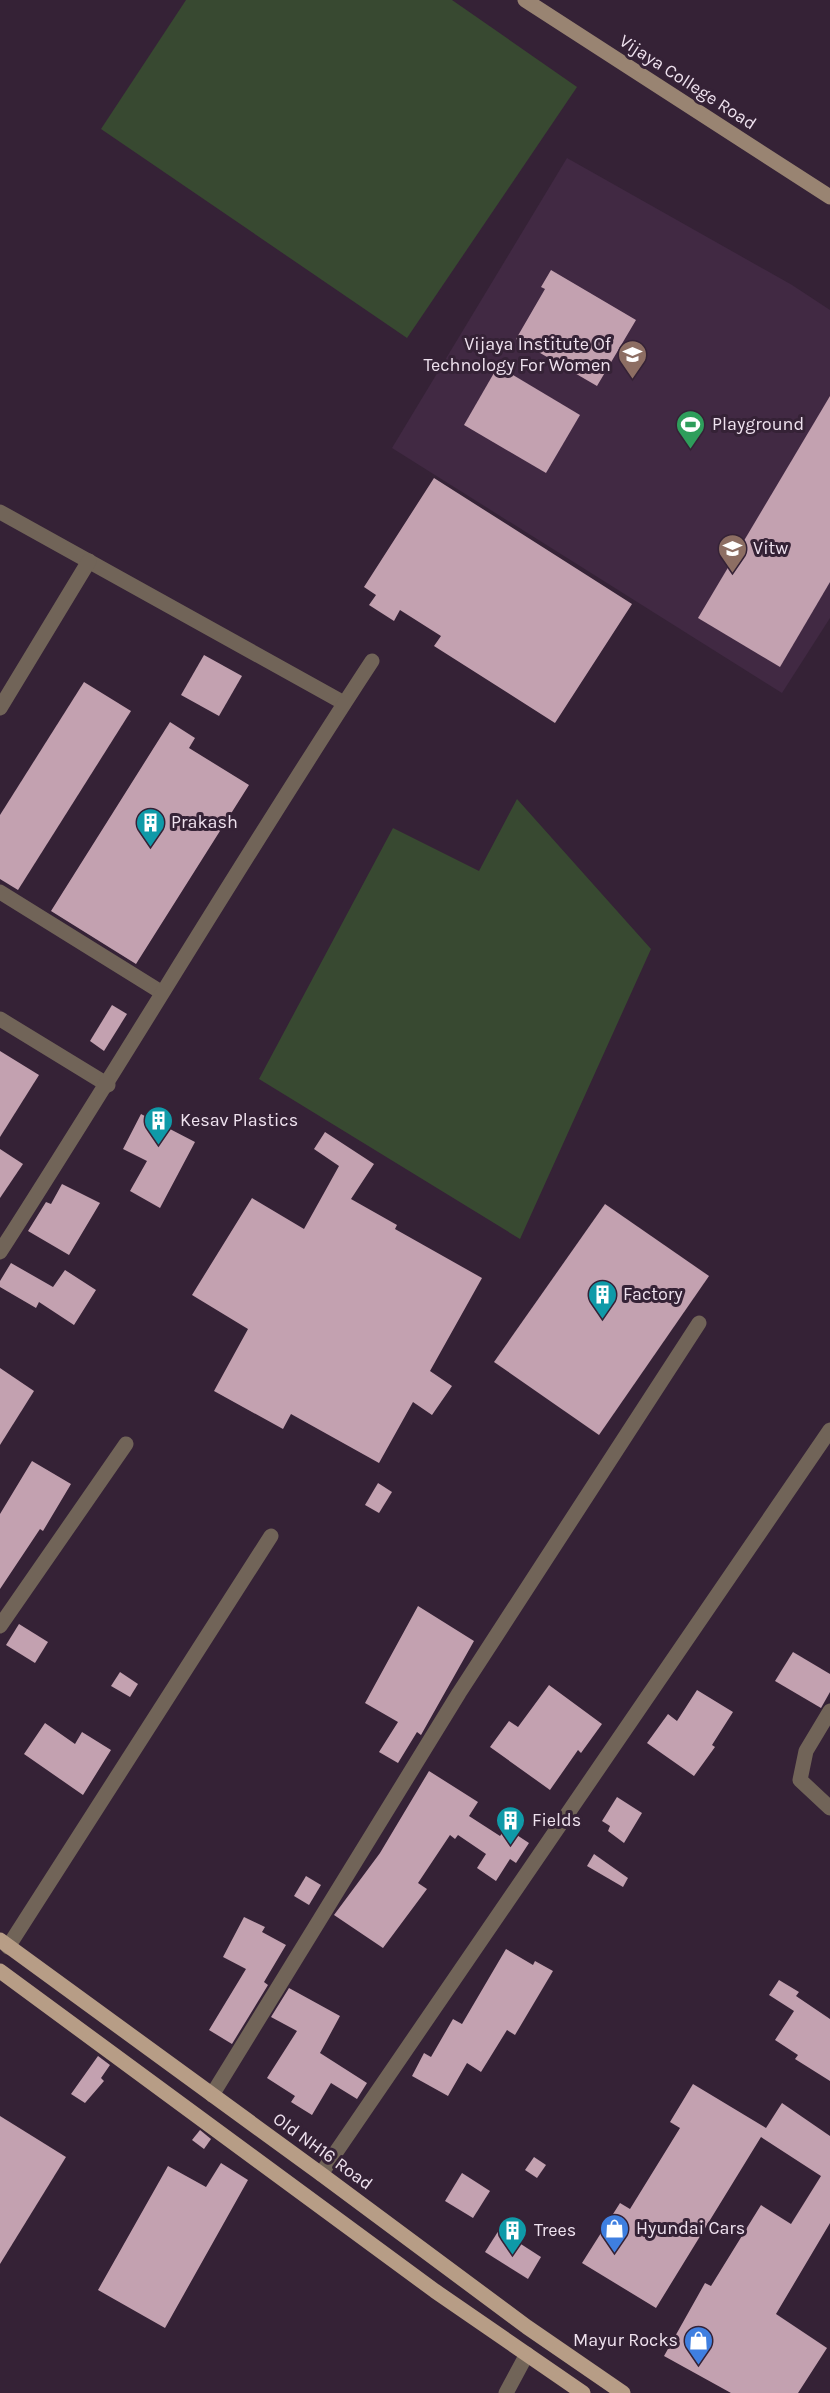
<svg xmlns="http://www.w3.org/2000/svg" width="830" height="2393" viewBox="0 0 830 2393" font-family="Karla,sans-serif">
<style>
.built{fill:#412943}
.green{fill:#384931}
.building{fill:#c3a1b0}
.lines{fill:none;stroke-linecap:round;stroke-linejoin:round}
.street{stroke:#716458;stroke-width:15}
.secondary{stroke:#998472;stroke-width:15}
.primary{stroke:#b79d86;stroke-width:15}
.labels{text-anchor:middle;stroke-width:6;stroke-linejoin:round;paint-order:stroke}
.street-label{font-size:18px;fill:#efe2ef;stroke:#352236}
.poi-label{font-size:18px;fill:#efe2ef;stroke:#352236;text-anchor:start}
</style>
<rect width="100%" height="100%" fill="#352236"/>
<polygon class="built" points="567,158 792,285 830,310 830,618 782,693 392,448"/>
<g class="green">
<polygon points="186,0 452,0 577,87 407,338 101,129"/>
<polygon points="517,799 651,949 520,1239 259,1079 393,828 479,871"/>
</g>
<g class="building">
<polygon points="551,270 636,320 597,386 516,339 545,289 541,287"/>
<polygon points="498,366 580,415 546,473 464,425"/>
<polygon points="830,396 830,582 780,667 698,618"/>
<polygon points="434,478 632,604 555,723 434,646 441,636 400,610 394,621 369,605 376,595 364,587"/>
<polygon points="204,655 242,676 219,716 181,695"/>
<polygon points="84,682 131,711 18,890 0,879 0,815"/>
<polygon points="170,722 195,738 189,748 249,785 136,964 51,911"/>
<polygon points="112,1005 127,1014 104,1051 90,1041"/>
<polygon points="0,1051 39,1075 0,1137"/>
<polygon points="141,1114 195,1142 160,1208 130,1191 147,1161 123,1149"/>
<polygon points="325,1132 374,1164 351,1199 397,1225 395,1229 482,1278 430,1371 452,1386 432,1415 413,1402 379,1463 291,1414 283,1429 214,1391 248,1329 192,1295 252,1198 304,1229 339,1166 314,1149"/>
<polygon points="0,1149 23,1164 0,1198"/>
<polygon points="62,1184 100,1203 69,1255 28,1231 46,1202 51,1204"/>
<polygon points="605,1204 709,1276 599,1435 494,1362"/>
<polygon points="11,1263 53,1287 65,1270 96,1290 74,1325 39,1302 36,1308 0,1287 0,1281"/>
<polygon points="0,1368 34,1391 0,1445"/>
<polygon points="32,1461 71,1484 43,1531 40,1529 0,1589 0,1514"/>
<polygon points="378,1483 392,1492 379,1513 365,1505"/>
<polygon points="418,1606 474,1641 421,1735 417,1732 398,1763 379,1752 398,1722 365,1703"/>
<polygon points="19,1624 48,1642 35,1663 6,1645"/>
<polygon points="793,1652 830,1674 830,1692 821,1708 775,1681"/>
<polygon points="120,1672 138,1684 130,1697 111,1686"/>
<polygon points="549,1685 602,1724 581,1753 578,1750 550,1790 490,1747 509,1721 518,1727"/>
<polygon points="697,1690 733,1712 712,1745 715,1747 694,1776 647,1743 668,1714 677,1721"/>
<polygon points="45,1723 75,1744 82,1732 111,1750 83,1795 24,1754"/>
<polygon points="429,1771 478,1802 469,1816 500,1836 506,1828 529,1843 516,1863 510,1859 496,1881 477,1868 486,1854 458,1835 455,1839 450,1835 418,1883 427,1889 383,1948 334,1915 380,1853"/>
<polygon points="617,1797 642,1813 624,1843 608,1831 610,1826 602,1821"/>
<polygon points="594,1854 628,1878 623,1887 587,1866"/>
<polygon points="306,1876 321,1885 309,1905 294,1896"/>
<polygon points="244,1917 265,1927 262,1932 286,1945 264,1982 268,1985 232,2044 209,2030 246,1969 223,1957"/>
<polygon points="506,1949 533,1965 535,1961 553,1971 515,2035 507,2030 481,2072 467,2063 448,2096 412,2076 424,2053 431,2057 453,2019 462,2024"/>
<polygon points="779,1980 799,1992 796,1996 830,2019 830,2081 795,2059 798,2055 775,2040 794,2011 769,1995"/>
<polygon points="289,1988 340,2016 320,2053 367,2083 357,2099 331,2083 312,2115 291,2102 295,2096 267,2078 297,2031 271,2017"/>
<polygon points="98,2056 110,2065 101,2078 104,2081 85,2103 71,2094"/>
<polygon points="693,2084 766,2128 782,2103 830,2136 830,2223 776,2314 827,2348 798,2393 731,2393 664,2356 705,2283 711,2286 761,2205 791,2224 821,2176 761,2137 656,2308 582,2263 620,2203 630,2209 680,2128 670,2122"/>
<polygon points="0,2116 66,2157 0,2264"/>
<polygon points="200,2130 211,2139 204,2149 192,2140"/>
<polygon points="534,2157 546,2165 537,2178 525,2170"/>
<polygon points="221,2163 248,2180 165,2328 98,2290 168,2166 206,2187"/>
<polygon points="462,2173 490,2191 473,2218 445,2201"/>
<polygon points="499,2230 541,2257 528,2279 485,2252"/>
</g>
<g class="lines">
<g class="street">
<polyline points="0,512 344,703"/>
<polyline points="0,708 89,561"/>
<polyline points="0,892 161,992"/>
<polyline points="0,1019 108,1085"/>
<path d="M0,1252C126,1056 244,856 372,661"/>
<polyline points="0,1626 126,1444"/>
<polyline points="830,1711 806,1751 800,1780 830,1808"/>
<polyline points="8,1947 271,1536"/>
<polyline points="212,2095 459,1693 699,1323"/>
<polyline points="321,2174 830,1430"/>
<polyline points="506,2393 527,2354"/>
</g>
<polyline class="secondary" points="525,0 830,197"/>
<g class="primary">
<polyline points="0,1940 321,2174 527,2327 623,2393"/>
<polyline points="0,1971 435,2291 583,2393"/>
</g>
</g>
<defs>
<symbol id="university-pin" viewBox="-11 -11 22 30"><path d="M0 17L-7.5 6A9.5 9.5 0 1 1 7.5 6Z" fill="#8d6e63" stroke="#352236"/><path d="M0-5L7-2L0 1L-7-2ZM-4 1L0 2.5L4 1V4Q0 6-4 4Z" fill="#fff"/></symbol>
<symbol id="stadium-pin" viewBox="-11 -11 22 30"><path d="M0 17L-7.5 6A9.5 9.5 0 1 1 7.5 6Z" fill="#2e9e5b" stroke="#352236"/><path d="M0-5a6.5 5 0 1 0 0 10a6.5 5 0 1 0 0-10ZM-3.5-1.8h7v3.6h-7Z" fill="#fff"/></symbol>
<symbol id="building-pin" viewBox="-11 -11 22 30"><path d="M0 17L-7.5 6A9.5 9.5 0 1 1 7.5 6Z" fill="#0f9aa8" stroke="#352236"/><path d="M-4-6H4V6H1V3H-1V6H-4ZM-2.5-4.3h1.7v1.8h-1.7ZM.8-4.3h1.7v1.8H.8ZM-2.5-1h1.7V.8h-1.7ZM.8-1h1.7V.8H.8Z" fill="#fff"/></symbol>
<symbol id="shop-pin" viewBox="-11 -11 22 30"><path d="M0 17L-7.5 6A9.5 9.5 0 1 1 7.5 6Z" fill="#3f7fe0" stroke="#352236"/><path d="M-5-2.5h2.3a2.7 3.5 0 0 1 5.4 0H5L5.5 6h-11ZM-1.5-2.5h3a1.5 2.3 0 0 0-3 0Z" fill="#fff"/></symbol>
</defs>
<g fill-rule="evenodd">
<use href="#university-pin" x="616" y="338" width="33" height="45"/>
<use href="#stadium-pin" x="674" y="408" width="33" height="45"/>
<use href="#university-pin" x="716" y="532" width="33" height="45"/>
<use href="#building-pin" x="134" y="806" width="33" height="45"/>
<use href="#building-pin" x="142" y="1104" width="33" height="45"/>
<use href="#building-pin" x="586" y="1278" width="33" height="45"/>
<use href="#building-pin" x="494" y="1804" width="33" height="45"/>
<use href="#shop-pin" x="598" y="2212" width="33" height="45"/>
<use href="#building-pin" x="496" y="2214" width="33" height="45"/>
<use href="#shop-pin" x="682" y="2324" width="33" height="45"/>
</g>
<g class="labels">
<g class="street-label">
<text transform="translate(688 82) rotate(33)" y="6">Vijaya College Road</text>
<text transform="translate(323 2151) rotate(36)" y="6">Old NH16 Road</text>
</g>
<g class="poi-label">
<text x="611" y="350" text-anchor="end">Vijaya Institute Of<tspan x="611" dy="21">Technology For Women</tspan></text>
<text x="712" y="430">Playground</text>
<text x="753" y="554">Vitw</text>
<text x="171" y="828">Prakash</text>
<text x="180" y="1126">Kesav Plastics</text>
<text x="623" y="1300">Factory</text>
<text x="532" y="1826">Fields</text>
<text x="636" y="2234">Hyundai Cars</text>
<text x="534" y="2236">Trees</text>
<text x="678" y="2346" text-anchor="end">Mayur Rocks</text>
</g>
</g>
</svg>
